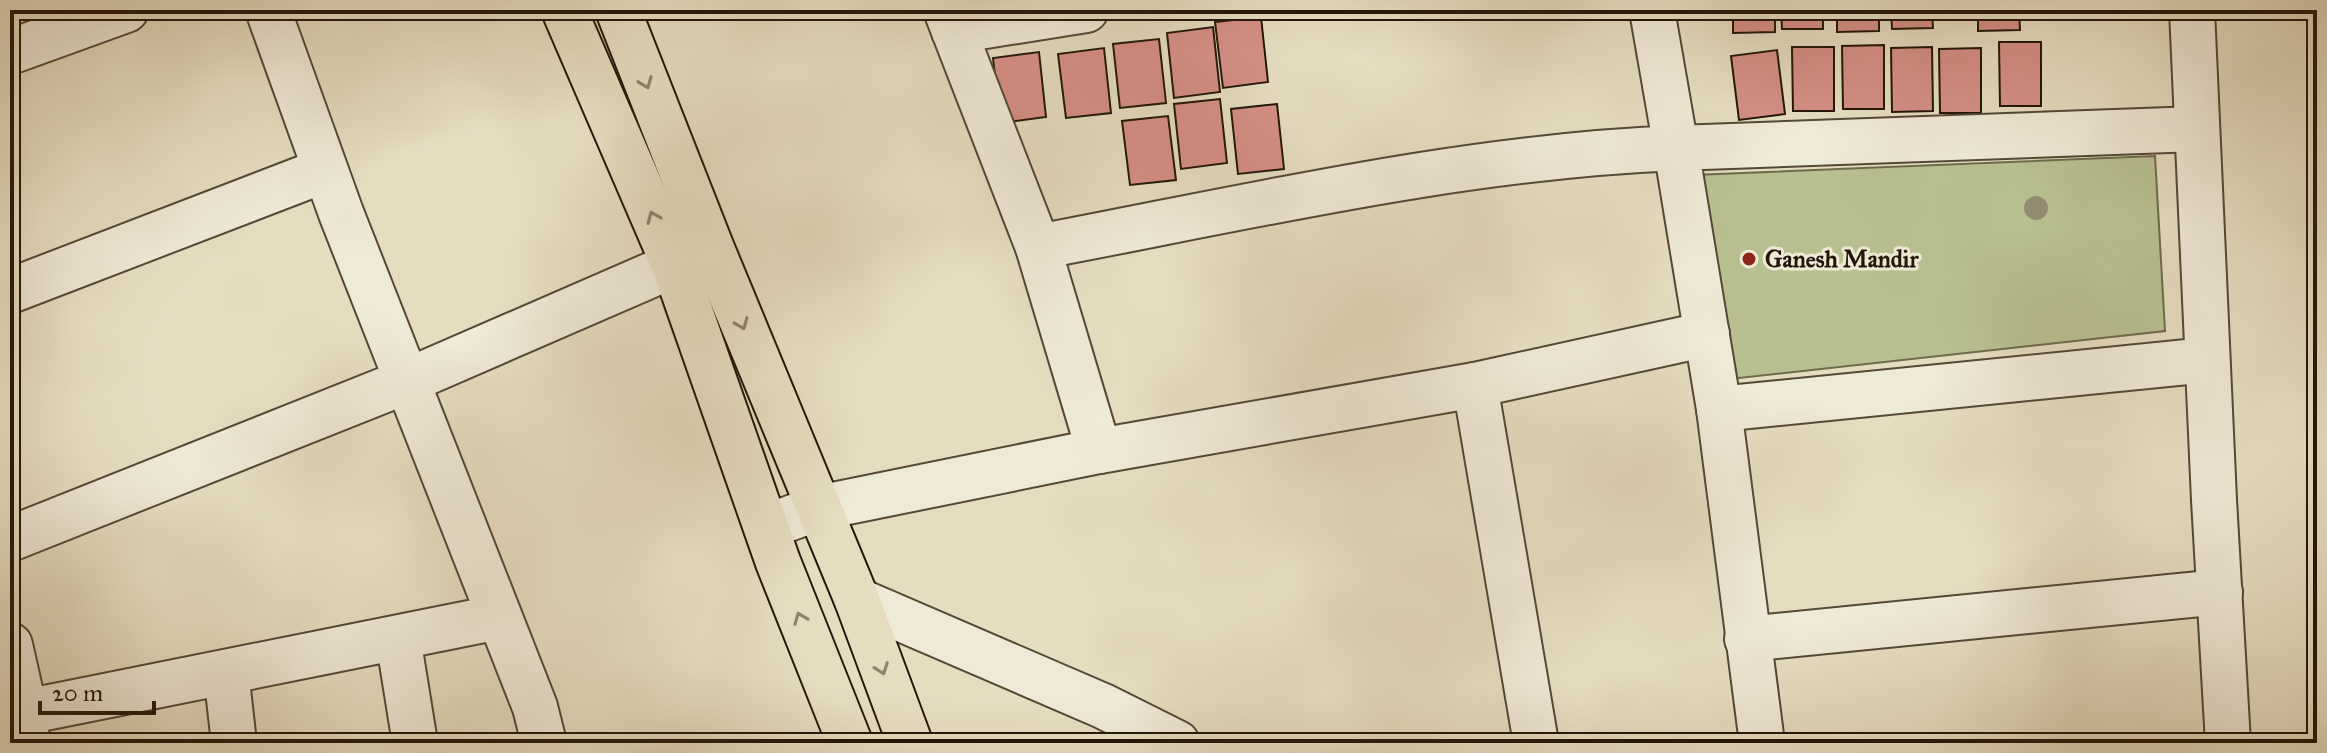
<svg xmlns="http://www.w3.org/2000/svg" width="2327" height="753" viewBox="0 0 2327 753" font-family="'IM FELL Great Primer',serif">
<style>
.green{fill:#b9c090;stroke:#6e6b4c;stroke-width:2}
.building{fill:#d58f86;stroke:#231609;stroke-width:2}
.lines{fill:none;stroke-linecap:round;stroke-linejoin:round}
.minor-casing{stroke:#544837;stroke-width:48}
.major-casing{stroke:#231609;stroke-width:48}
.minor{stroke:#efe9d7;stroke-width:44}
.major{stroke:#e6ddc1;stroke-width:44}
.tree{fill:#948c72}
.oneway{stroke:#8e836e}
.poi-dot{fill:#8f2418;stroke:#efe9d7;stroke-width:3}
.labels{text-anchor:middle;stroke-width:6;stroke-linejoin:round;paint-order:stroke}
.poi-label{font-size:24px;font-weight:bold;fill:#231609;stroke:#efe9d7;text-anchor:start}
</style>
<rect width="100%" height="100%" fill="#e6ddc1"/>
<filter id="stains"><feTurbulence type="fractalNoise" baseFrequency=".0025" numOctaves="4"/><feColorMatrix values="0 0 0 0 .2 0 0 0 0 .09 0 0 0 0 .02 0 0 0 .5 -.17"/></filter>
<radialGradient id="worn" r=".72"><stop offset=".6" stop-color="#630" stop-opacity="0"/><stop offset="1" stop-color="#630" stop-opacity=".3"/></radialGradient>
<polygon class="green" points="2155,156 2165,331 1730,379 1693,175"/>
<g class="building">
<polygon points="1733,10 1775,10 1775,32 1733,33"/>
<polygon points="1781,10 1823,10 1823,29 1782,29"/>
<polygon points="1837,10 1879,10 1879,31 1837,32"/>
<polygon points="1891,10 1932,10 1933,28 1892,29"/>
<polygon points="1978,10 2019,10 2020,30 1978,31"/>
<polygon points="1261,17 1268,82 1223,88 1215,22"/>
<polygon points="1213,27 1220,92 1174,98 1167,33"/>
<polygon points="1159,39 1166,103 1120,108 1113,44"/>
<polygon points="1999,42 2041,42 2041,106 2000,106"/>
<polygon points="1884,45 1884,109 1843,109 1842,46"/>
<polygon points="1792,47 1834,47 1834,111 1793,111"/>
<polygon points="1932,47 1933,111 1892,112 1891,48"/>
<polygon points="1104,48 1111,113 1066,118 1058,54"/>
<polygon points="1981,48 1981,113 1940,113 1939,49"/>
<polygon points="1777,50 1785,114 1739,120 1731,56"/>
<polygon points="1039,52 1046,117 1000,123 993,58"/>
<polygon points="1220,99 1227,163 1181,169 1174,104"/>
<polygon points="1277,104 1284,169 1238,174 1231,109"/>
<polygon points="1168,116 1176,180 1130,185 1122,121"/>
</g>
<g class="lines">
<defs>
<g id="minor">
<polyline points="268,10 341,213 535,707 544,743"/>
<polyline points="946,10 1038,247 1099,451"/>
<polyline points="2192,10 2214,500 2228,743"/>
<polyline points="954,31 1086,10"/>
<polyline points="10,52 126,10"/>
<path d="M1038,247C1249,207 1461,157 1676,148L1652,10"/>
<polyline points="10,291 325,170"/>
<polyline points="1475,385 1707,334"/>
<polyline points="1719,409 2207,360"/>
<polyline points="766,527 818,508 1099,451 1475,385 1536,743"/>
<polyline points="10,539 407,381 674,265"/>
<polyline points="857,600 1103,706 1177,743"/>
<polyline points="398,638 415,743"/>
<polyline points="1747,639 2220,592"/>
<polyline points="10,645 25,712 27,743"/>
<polyline points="226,672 234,743"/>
<polyline points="25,712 499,617"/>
<polyline points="1762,743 1719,409 1676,148 2197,129"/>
</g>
<g id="major">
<polyline points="564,10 674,265 778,562 850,743"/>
<polyline points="618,10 712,249 857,600 910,743"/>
</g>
</defs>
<use href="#minor" class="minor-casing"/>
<use href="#major" class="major-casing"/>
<use href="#minor" class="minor"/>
<use href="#major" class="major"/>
</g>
<circle class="tree" cx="2036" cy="208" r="12"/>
<defs><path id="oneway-chevron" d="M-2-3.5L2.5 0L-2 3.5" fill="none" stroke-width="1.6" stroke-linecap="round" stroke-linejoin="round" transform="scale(2)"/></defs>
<g class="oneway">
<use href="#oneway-chevron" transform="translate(646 83) rotate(69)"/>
<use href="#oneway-chevron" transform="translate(653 217) rotate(-113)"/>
<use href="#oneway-chevron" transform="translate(742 324) rotate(68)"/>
<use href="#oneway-chevron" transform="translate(800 618) rotate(-112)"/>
<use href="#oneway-chevron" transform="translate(882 669) rotate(70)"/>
</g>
<circle class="poi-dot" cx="1749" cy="259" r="8"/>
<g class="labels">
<g class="poi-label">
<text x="1765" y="267">Ganesh Mandir</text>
</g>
</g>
<rect width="2327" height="753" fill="none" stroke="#e6ddc1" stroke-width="40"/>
<rect x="12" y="12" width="2303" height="729" fill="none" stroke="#231609" stroke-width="4"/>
<rect x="20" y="20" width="2287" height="713" fill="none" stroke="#231609" stroke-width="2"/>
<path d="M40 701v12h114v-12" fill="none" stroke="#231609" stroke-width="4"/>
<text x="52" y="701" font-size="24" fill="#231609" stroke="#efe9d7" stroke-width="6" paint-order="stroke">20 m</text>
<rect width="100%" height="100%" filter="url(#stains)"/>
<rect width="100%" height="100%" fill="url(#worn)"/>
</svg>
